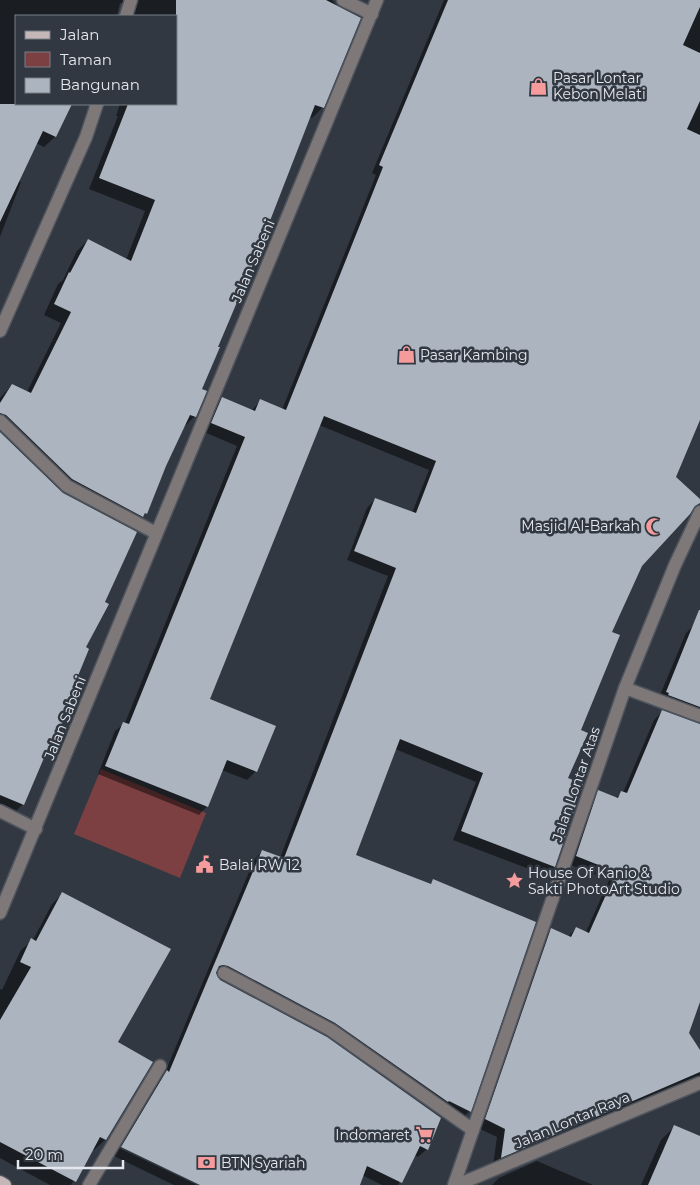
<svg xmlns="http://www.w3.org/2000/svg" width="700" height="1185" viewBox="0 0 700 1185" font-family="Montserrat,sans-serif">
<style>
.green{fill:#7c4042}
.shadow{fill:#0007}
.building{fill:#abb4bf}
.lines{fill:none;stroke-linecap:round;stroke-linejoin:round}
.minor-casing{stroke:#4e545d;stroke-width:15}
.major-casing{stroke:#4e545d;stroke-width:15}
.minor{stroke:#7e7878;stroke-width:12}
.major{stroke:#c5b7b7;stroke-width:12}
.labels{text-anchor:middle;stroke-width:5;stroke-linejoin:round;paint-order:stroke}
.poi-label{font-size:14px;fill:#e4e8ee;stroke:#313841;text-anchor:start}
.street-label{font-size:14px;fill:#e4e8ee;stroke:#313841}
</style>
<rect width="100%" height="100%" fill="#313841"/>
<polygon class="green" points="101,769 206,813 180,878 74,834"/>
<g class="shadow">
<polygon points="0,0 332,0 338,8 323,107 312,118 309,117 217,347 201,389 195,416 184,427 165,465 146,513 132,527 56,487 84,648 53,739 49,743 23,804 12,815 0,810 0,398 12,385 27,392 61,323 44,315 58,284 63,280 77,251 88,240 126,260 145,211 89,189 118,116 116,116 120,104 176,104 176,16 128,16 127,5 120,3 117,16 16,16 16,104 71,104 55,137 44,147 36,143 18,181 21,182 0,237"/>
<polygon points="444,0 700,0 700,417 674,478 700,501 641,566 611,632 579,731 566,778 582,785 554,867 545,875 453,840 476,782 395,749 354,855 429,885 434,881 470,1111 461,1119 326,1031 219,974 214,973 219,981 427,1149 418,1157 414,1155 398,1185 382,1185 362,1175 358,1185 203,1185 120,1145 159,1080 164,1075 254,860 262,851 280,858 388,576 347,560 367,508 375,499 412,513 429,470 319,425 209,700 274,727 255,772 247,780 222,770 207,806 199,815 98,774 115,731 125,723 237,446 204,432 214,407 222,398 251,411 260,401 282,410 376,175 372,173"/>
<polygon points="700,619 700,723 695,717 658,700 686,633"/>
<polygon points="662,712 700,724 700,1003 698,1003 687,1034 700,1053 700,1076 493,1165 497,1137 478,1128 543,938 551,930 568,937 576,928 586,932 609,880 568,864 590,800 599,792 615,798 623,793 654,720"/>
<polygon points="63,893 117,1043 105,1140 94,1150 92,1149 71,1185 50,1185 0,1158 0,989 2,990 21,950 33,940 52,904"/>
<polygon points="674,1127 700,1138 700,1185 641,1185 661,1140"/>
<polygon points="119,1148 197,1185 174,1185 114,1156"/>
<polygon points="537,1161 593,1185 492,1185 499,1178"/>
</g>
<g class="building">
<polygon points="176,0 326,0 361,18 324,108 315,105 254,262 218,347 220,347 202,389 207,391 196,417 190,415 166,466 147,514 145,513 143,517 72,479 6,415 0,413 0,403 12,384 31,393 71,312 54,304 69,272 70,273 88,239 131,261 155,200 99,178 128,104 176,104"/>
<polygon points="448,0 700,0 700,7 683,45 700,53 700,101 687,129 700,135 700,420 676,477 700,499 700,503 695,506 690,514 642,566 612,632 620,635 581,730 588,733 568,778 583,784 555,867 461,831 483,773 400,739 356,855 431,884 433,879 536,922 471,1112 449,1101 448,1102 335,1023 228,966 223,965 219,966 216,973 220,980 327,1037 441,1118 428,1150 420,1146 402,1183 367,1166 360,1185 200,1185 121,1147 167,1070 169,1072 262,850 284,858 396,568 354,551 375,498 416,513 436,461 324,416 210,699 276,726 257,772 227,760 208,807 105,766 123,722 129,724 245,437 211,423 222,397 255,411 260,399 286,410 383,167 379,165"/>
<polygon points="0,104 72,104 56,137 43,131 0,222"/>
<polygon points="0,432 63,493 137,532 105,602 109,604 86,647 89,649 73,688 78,690 54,740 52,739 24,805 0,795"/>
<polygon points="699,610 700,610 700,707 668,695 669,693 666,692"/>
<polygon points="662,710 700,724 700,1002 689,1033 700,1050 700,1072 501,1158 505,1129 485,1119 551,928 571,937 576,927 589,933 616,872 576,856 598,790 618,798 621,791 627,793"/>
<polygon points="62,892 171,949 118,1042 153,1062 106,1140 100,1137 76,1182 0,1142 0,1020 31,967 20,962 31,938 36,941"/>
<polygon points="674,1125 700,1136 700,1185 648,1185"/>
</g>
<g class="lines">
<defs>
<g id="minor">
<polyline points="343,0 372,14"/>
<polyline points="126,16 131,0"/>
<polyline points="0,331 86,137 97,104"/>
<polyline points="0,421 67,486 156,533"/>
<polyline points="625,688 700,716"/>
<polyline points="0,811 36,829"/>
<polyline points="0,913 377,0"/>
<polyline points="224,973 331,1030 473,1130"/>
<polyline points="89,1185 160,1066"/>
<polyline points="454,1185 625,688 675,565 700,512"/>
<polyline points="457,1185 700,1083"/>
</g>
<polyline id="major" points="0,1182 5,1185"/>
</defs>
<use href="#minor" class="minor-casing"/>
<use href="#major" class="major-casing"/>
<use href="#minor" class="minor"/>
<use href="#major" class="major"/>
</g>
<defs>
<symbol id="shop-bare" viewBox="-9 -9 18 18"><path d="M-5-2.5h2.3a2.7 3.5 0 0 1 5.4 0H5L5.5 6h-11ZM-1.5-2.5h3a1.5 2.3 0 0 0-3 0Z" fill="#f59b9c" stroke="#313841" stroke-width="2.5" paint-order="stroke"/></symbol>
<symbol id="mosque-bare" viewBox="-9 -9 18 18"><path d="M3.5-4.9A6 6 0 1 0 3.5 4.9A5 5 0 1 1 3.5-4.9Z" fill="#f59b9c" stroke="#313841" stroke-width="2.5" paint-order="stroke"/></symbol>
<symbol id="civic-bare" viewBox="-9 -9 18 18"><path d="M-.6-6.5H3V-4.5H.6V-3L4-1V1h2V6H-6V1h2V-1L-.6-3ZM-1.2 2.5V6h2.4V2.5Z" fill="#f59b9c" stroke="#313841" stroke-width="2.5" paint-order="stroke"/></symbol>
<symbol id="sight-bare" viewBox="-9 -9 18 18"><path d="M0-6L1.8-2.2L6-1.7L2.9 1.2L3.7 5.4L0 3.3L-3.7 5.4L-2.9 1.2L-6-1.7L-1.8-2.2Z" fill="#f59b9c" stroke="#313841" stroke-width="2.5" paint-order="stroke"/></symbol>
<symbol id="supermarket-bare" viewBox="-9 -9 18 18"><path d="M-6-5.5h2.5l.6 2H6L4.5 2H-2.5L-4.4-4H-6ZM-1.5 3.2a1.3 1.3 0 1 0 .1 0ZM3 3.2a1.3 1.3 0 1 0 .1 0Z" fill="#f59b9c" stroke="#313841" stroke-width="2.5" paint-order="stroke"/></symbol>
<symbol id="bank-bare" viewBox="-9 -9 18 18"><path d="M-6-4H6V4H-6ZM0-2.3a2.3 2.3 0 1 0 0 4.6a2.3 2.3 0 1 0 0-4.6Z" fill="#f59b9c" stroke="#313841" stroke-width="2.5" paint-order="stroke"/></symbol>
</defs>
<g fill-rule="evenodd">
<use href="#shop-bare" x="526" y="74" width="25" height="25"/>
<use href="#shop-bare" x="394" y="342" width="25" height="25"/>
<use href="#mosque-bare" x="642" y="514" width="25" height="25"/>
<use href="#civic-bare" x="192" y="852" width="25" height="25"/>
<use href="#sight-bare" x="502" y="868" width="25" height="25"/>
<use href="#supermarket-bare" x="412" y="1122" width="25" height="25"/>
<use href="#bank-bare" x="194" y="1150" width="25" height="25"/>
</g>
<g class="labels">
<g class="poi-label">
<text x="553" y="83">Pasar Lontar<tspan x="553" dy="16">Kebon Melati</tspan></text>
<text x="420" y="360">Pasar Kambing</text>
<text x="640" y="531" text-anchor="end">Masjid Al-Barkah</text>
<text x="219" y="870">Balai RW 12</text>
<text x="528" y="878">House Of Kanio &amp;<tspan x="528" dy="16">Sakti PhotoArt Studio</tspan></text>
<text x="410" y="1140" text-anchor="end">Indomaret</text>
<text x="221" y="1168">BTN Syariah</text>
</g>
<g class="street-label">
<text transform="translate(253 261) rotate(-67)" y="5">Jalan Sabeni</text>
<text transform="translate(65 718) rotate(-68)" y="5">Jalan Sabeni</text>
<text transform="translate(576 784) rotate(-71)" y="5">Jalan Lontar Atas</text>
<text transform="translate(572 1120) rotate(-23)" y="5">Jalan Lontar Raya</text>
</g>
</g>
<rect x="15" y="15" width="162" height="90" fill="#313841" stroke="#797e86"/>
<rect x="25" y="31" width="25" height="8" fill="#c5b7b7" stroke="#797e86"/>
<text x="60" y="40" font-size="15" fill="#e4e8ee">Jalan</text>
<rect x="25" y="52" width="25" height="15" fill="#7c4042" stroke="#797e86"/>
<text x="60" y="65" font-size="15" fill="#e4e8ee">Taman</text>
<rect x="25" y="78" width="25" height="15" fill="#abb4bf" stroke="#797e86"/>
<text x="60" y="90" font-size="15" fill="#e4e8ee">Bangunan</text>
<path d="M18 1160v8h105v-8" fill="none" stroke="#e4e8ee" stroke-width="2.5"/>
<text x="25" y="1160" font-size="15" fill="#e4e8ee" stroke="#313841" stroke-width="4" paint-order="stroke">20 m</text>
</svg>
